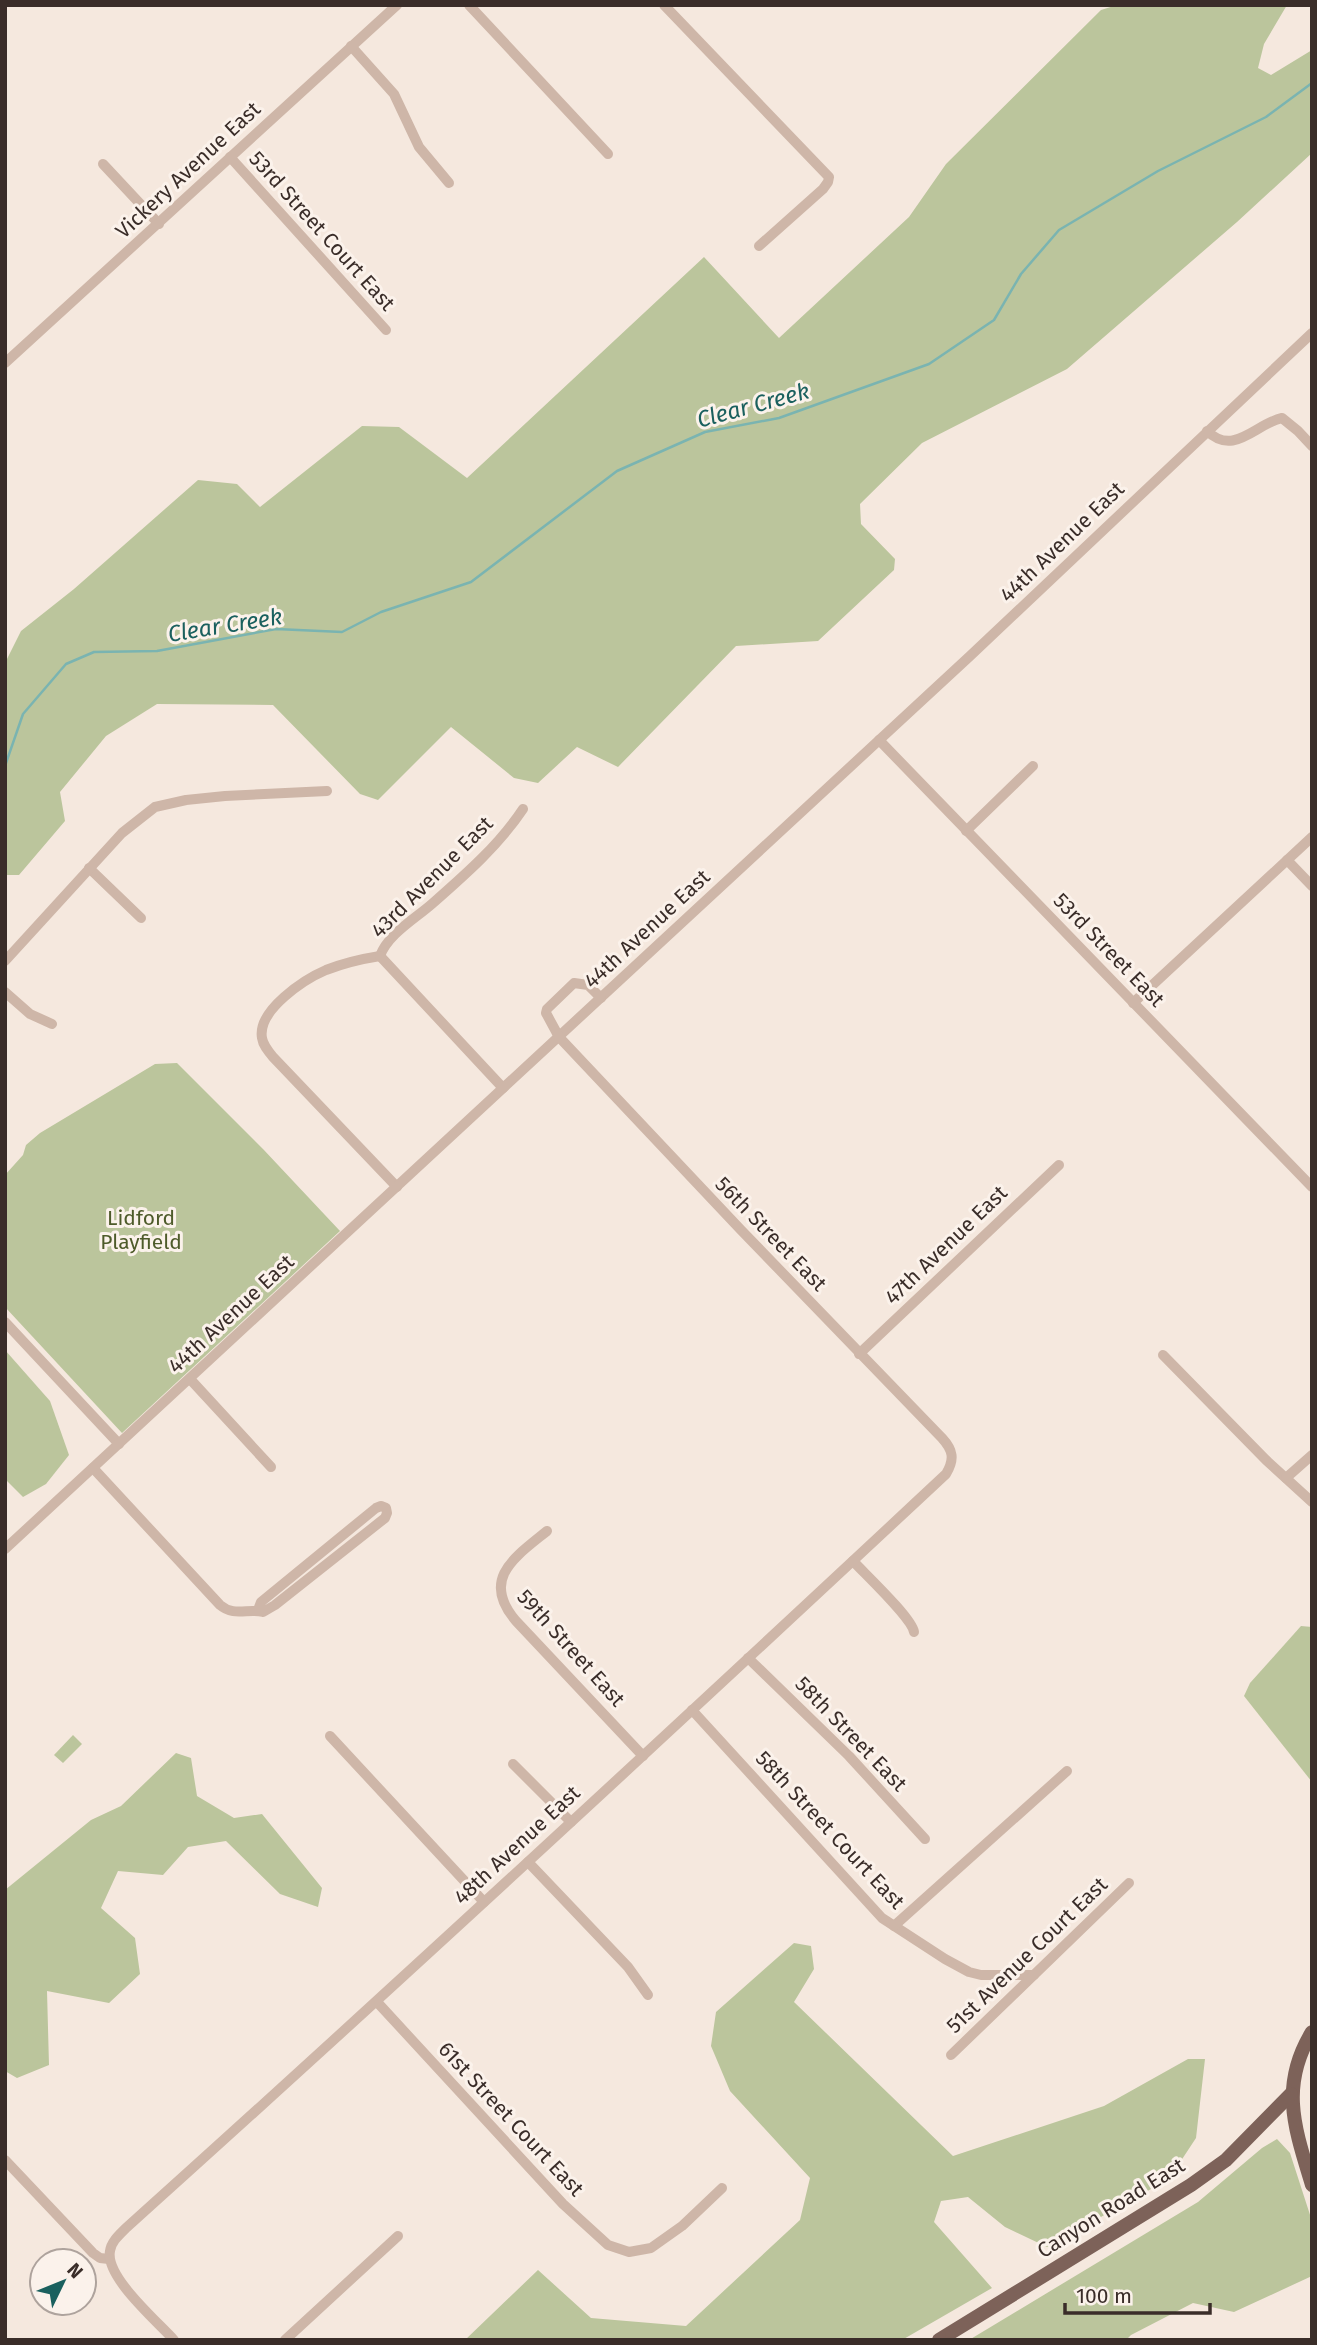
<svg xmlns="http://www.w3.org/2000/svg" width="1317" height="2345" viewBox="0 0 1317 2345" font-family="'Fira Sans',sans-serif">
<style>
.green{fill:#bbc59c}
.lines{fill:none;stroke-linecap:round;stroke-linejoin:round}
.stream{stroke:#7ab4b1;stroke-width:2.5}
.minor{stroke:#ceb6a8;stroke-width:10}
.major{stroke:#7d6259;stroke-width:14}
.labels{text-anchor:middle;stroke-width:6;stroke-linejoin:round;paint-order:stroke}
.street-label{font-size:21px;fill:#3a2d29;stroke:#fbf2eb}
.park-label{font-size:21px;fill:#4e5b2a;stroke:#fbf2eb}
.water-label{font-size:23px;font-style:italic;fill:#1a605e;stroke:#fbf2eb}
</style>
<rect width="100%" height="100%" fill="#f5e8de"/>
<g class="green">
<polygon points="1117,5 1287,5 1264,44 1258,68 1271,75 1312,50 1312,153 1237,222 1067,369 922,443 860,504 861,524 895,559 894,570 818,641 736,646 618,767 577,747 538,783 514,778 451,727 378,800 360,794 273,705 157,704 106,736 60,792 65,821 19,875 5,875 5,663 21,631 74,589 198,480 237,484 260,507 362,426 399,427 467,478 704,257 779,338 909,217 946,164 1101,10"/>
<polygon points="177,1063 263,1149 340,1231 122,1433 5,1307 5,1175 23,1155 26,1145 40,1133 155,1064"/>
<polygon points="5,1350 50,1401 69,1455 46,1484 23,1497 5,1479"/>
<polygon points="1301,1626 1312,1627 1312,1782 1244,1696 1250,1683"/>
<polygon points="73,1735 82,1744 63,1763 54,1755"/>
<polygon points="176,1753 191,1758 197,1796 234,1818 262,1814 322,1888 318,1907 280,1894 226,1841 188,1847 163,1875 118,1871 101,1908 135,1938 140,1974 109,2003 47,1991 49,2065 17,2078 5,2071 5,1890 91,1820 121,1806"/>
<polygon points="794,1943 811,1946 814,1969 794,2002 953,2156 1104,2106 1188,2059 1205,2059 1196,2138 1169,2179 1047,2247 1005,2227 968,2197 941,2201 934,2222 992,2288 902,2340 465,2340 538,2270 591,2318 686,2326 800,2220 810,2178 730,2091 711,2046 716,2012"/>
<polygon points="1277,2139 1290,2153 1312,2221 1312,2276 1234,2312 1193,2303 1131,2335 1126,2340 969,2340 1198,2202 1262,2148"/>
</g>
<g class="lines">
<polyline class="stream" points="5,766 23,714 66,664 94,652 157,651 276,629 342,632 381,612 471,582 617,471 705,432 779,418 929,364 994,320 1021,274 1059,230 1158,171 1266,117 1312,83"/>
<g class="minor">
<polyline points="469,5 608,154"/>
<polyline points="664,5 829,177 828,182 823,189 759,246"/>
<polyline points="351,46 394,94 419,147 449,183"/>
<polyline points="230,157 386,330"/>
<polyline points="103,164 159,224"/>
<polyline points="5,363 397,5"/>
<path d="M1207,431C1234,457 1255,424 1282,418L1298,431L1312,446"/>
<polyline points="879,740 1312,1187"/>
<polyline points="966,831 1033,766"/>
<polyline points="1287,860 1312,886"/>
<polyline points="89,868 141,918"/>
<path d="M380,956C361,959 344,963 326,970C305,979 257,1010 262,1038C263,1045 268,1051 273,1057L397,1187"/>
<path d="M380,956C388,934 415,919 433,903C466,874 499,845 523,809"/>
<polyline points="380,956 503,1088"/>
<polyline points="5,961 122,833 155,807 186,800 225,796 327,791"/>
<polyline points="5,992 30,1014 52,1024"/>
<polyline points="1133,1003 1312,837"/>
<polyline points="5,1322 119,1444"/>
<polyline points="859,1354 1059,1165"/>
<polyline points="1163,1355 1266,1460 1312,1502"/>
<polyline points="190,1379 271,1467"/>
<path d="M93,1468L220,1605C234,1617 248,1608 263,1612L275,1605L385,1518L387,1513L386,1508L381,1506L376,1508L261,1602L258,1610"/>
<polyline points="1286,1478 1312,1455"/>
<path d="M547,1531C515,1557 480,1579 516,1621L643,1756"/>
<polyline points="5,1549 970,656 1312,333"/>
<path d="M853,1561C865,1574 912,1618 914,1632"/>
<polyline points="748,1658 849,1756 925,1839"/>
<polyline points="692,1710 882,1918 945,1959 969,1972 981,1975 1034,1975"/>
<polyline points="330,1736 484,1902"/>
<polyline points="513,1764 571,1822"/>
<polyline points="528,1862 628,1967 648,1995"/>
<polyline points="894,1926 1067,1771"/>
<polyline points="377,2002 563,2204 608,2245 629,2252 651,2248 682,2226 722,2188"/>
<polyline points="951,2055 1129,1883"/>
<polyline points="5,2160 93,2253 100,2258 109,2259"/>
<path d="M174,2340C157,2321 105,2277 110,2251C111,2242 119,2235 126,2228C402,1980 674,1728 946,1474C955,1459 953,1450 942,1438L741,1230L559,1037L546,1013L547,1009L574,983L588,985L601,998"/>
<polyline points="285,2340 398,2236"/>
</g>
<g class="major">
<path d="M1312,2032C1279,2086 1295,2129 1312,2185"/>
<polyline points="939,2340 1191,2185 1226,2160 1291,2094"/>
</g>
</g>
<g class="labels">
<g class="street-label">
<text transform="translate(188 170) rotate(-43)" y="7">Vickery Avenue East</text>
<text transform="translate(322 231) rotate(48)" y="7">53rd Street Court East</text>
<text transform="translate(1062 542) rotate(-44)" y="7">44th Avenue East</text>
<text transform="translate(432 877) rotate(-45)" y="7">43rd Avenue East</text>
<text transform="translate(647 929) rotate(-43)" y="7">44th Avenue East</text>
<text transform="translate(1109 950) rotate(46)" y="7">53rd Street East</text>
<text transform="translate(771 1234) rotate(46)" y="7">56th Street East</text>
<text transform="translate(946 1245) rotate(-44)" y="7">47th Avenue East</text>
<text transform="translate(231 1314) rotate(-43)" y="7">44th Avenue East</text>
<text transform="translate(571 1648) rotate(48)" y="7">59th Street East</text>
<text transform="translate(851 1734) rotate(46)" y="7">58th Street East</text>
<text transform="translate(830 1830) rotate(47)" y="7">58th Street Court East</text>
<text transform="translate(517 1845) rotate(-43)" y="7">48th Avenue East</text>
<text transform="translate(1027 1955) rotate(-44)" y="7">51st Avenue Court East</text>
<text transform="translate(511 2119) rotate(47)" y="7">61st Street Court East</text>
<text transform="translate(1111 2208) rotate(-32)" y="7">Canyon Road East</text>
</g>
<g class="park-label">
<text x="141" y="1225">Lidford<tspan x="141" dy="24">Playfield</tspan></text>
</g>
<g class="water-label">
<text transform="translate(753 405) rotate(-15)" y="8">Clear Creek</text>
<text transform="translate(225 625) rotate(-9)" y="8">Clear Creek</text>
</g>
</g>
<rect width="1317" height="2345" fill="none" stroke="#3a2d29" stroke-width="14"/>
<g transform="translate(63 2282) rotate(47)"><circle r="33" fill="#fbf2eb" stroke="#aea39d" stroke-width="2"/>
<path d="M0-5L12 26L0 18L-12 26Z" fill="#1a605e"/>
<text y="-10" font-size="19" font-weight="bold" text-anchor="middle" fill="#3a2d29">N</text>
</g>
<path d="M1065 2303v10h145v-10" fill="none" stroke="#3a2d29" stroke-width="3.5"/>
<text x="1076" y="2303" font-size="21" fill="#3a2d29" stroke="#fbf2eb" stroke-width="5" paint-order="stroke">100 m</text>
</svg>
